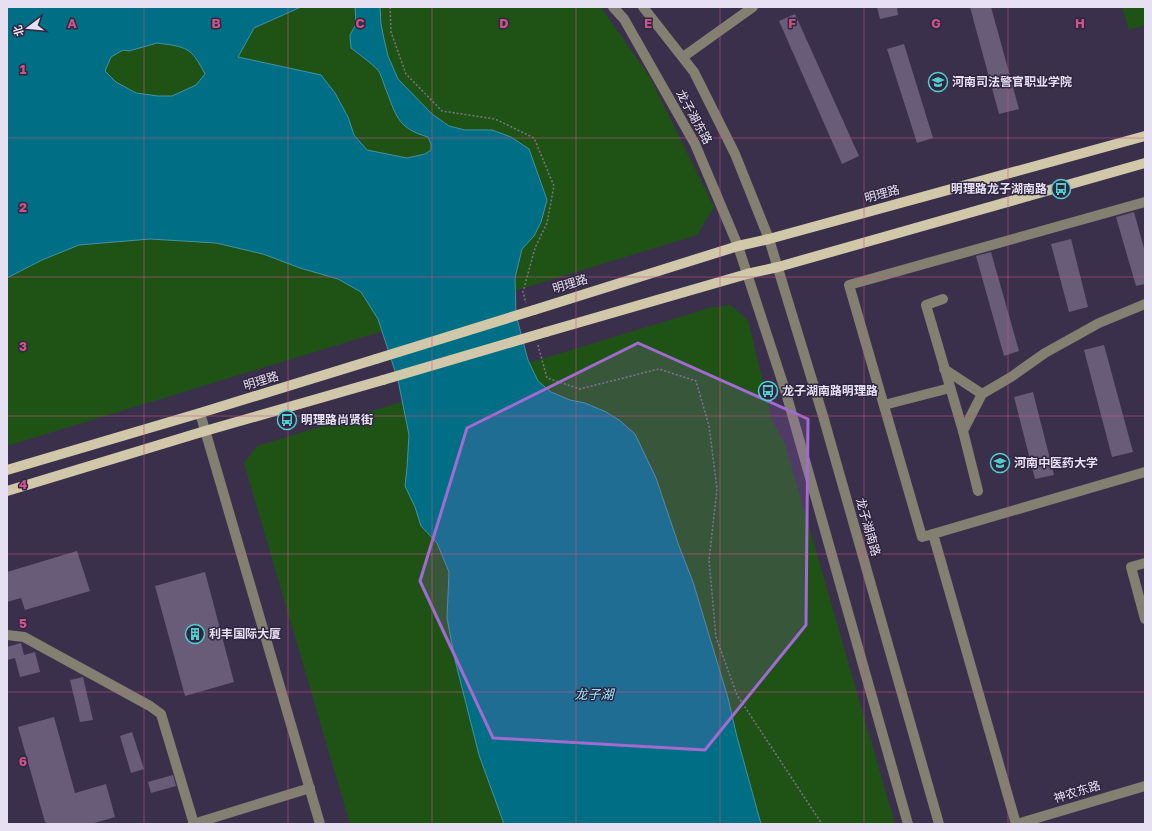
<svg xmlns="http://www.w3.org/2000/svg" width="1152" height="831" viewBox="0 0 1152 831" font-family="'Golos Text','Noto Sans SC',sans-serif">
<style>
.green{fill:#1f5315}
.water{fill:#006f85;stroke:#4591a6;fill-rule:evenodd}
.building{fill:#685c79}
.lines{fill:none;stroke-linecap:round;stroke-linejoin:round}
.path{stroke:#7d738b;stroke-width:1.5;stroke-dasharray:2 2;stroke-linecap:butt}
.minor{stroke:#848071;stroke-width:10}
.major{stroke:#d1c8aa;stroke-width:10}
.major-bridge{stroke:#d1c8aa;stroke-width:10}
.marked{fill:#a16bd1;fill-opacity:0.2;stroke:#a16bd1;stroke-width:3;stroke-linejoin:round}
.grid{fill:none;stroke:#cd5488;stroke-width:1;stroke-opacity:0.55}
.labels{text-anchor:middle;stroke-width:3;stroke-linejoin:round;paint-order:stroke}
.poi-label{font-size:12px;font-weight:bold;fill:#e7e0f2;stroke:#312640;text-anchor:start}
.street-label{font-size:12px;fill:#e7e0f2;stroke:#312640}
.water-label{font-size:13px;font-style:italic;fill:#94e6fd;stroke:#312640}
.grid-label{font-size:13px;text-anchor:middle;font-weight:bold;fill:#cd5488;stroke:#312640;stroke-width:3;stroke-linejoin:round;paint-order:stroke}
</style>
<rect width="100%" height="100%" fill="#3b304b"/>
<g class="green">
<polygon points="7,7 601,7 649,76 714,207 697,235 7,446"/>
<polygon points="1122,7 1145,7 1145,25 1129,30"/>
<polygon points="730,305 748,320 772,420 785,444 895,824 350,824 244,463 257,446 709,308"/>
</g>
<path class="water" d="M7,7H301L254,28L238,57L321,75L335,93L348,117L354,135L367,150L407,158L425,154L431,150V144L428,137C396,128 396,114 385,87C383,82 381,74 378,70C370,62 360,55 351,48L350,35L356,24L355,7H380L381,24L384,39L388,56L398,79L432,114L449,126L465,130H492L511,137L529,149L547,200L541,222L534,236L522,249L515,278L516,315L528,360L538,381L551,392L570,400L585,403L606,412L619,420L635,434L656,478L679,546L693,582L728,698L737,737L761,824H504L479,755L455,660L447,618L449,572L437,543L421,526L415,507L405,486L407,468L409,435L398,380L378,319L361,292L338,279L300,268L263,254L216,243L150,239L79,245L42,260L7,278ZM157,43C187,47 191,47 205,74L196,85L172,96H158L136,93L116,82L105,71L111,57L123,50L129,51Z"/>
<g class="building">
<polygon points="877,7 897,7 898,15 880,19"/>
<polygon points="970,7 991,7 1019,109 999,114"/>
<polygon points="795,14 859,156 842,164 779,21"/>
<polygon points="904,44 933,138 917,143 887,49"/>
<polygon points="1134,212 1145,252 1145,284 1136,286 1116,217"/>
<polygon points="1071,239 1088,307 1069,312 1051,244"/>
<polygon points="991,252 1019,351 1004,356 976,256"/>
<polygon points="1104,345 1133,452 1112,457 1084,350"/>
<polygon points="1033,392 1054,475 1035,479 1014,397"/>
<polygon points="77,551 90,591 25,610 21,598 7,602 7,572"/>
<polygon points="205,572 234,682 185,696 155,586"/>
<polygon points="21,643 24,655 35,652 40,672 20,677 15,658 7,660 7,647"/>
<polygon points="83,677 93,720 80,722 70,680"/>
<polygon points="54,717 75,793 106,784 115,817 91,824 49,824 45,822 18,727"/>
<polygon points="132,732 144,769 131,773 120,736"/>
<polygon points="173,775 176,786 151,793 148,782"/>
</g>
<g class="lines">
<g class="path">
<polyline points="390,7 391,32 406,74 442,111 495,119 534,138 554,186 547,223 535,248 523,292 526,303"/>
<polyline points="538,345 547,378 580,389 659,369 696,381 709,426 717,489 709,560 716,637 737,695 822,824"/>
</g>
<g class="minor">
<polyline points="613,7 624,19 695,144 738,246 786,393 908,824"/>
<polyline points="643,7 694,72 735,154 769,239 823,416 939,824"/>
<polyline points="683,57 753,7"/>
<polyline points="943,299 926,305 963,431"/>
<polyline points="944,369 982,394"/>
<polyline points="884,405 950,388"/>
<polyline points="200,413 320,824"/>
<polyline points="978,491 963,431 982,394 1011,377 1045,353 1099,323 1145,304"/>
<polyline points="933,534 1145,472"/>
<polyline points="1145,563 1131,567 1145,619"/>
<polyline points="7,635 24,637 150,706 161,714 194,824"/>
<polyline points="193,824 310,788"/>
<polyline points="1016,824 933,534 922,537 849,285 1145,202"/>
<polyline points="1017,824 1145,786"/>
</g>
<g class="major">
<polyline points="534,310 738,246 769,239 1145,136"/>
<polyline points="546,332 747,274 778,267 1145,163"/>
<polyline points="7,470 200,413 376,359"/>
<polyline points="7,491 205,431 383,380"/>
</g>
<g class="major-bridge">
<polyline points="376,359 534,310"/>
<polyline points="383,380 546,332"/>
</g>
</g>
<path class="marked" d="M638,343L808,419L806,625L705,750L493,738L420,581L467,428Z"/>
<path class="grid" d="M144,7V824M288,7V824M432,7V824M576,7V824M720,7V824M864,7V824M1008,7V824M7,138H1145M7,277H1145M7,416H1145M7,554H1145M7,692H1145"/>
<defs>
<symbol id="university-ring" viewBox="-11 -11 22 22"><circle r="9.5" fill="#312640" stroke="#52cdce" stroke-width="1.5"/><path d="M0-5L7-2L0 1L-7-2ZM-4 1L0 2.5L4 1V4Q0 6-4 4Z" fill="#52cdce"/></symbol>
<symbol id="bus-ring" viewBox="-11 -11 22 22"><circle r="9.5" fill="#312640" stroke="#52cdce" stroke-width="1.5"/><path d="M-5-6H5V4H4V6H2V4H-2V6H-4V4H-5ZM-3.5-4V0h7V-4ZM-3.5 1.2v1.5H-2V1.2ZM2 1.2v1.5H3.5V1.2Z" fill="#52cdce"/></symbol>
<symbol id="building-ring" viewBox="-11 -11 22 22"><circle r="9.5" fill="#312640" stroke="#52cdce" stroke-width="1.5"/><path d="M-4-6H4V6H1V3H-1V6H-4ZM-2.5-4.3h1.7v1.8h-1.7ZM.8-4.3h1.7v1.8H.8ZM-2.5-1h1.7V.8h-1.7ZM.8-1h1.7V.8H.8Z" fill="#52cdce"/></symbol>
</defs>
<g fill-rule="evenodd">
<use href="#university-ring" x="927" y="71" width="22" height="22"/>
<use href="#bus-ring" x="1050" y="178" width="22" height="22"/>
<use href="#bus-ring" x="757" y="380" width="22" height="22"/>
<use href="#bus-ring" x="276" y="409" width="22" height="22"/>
<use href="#university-ring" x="989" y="452" width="22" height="22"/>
<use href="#building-ring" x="184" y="623" width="22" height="22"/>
</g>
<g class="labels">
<g class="poi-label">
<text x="952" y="86">河南司法警官职业学院</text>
<text x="1047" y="193" text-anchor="end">明理路龙子湖南路</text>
<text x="782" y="395">龙子湖南路明理路</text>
<text x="301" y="424">明理路尚贤街</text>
<text x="1014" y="467">河南中医药大学</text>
<text x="209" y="638">利丰国际大厦</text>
</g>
<g class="street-label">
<text transform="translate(694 117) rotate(61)" y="4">龙子湖东路</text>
<text transform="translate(882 194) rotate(-15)" y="4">明理路</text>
<text transform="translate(570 284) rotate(-17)" y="4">明理路</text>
<text transform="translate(261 381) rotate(-17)" y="4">明理路</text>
<text transform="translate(868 527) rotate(74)" y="4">龙子湖南路</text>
<text transform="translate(1077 792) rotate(-17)" y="4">神农东路</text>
</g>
<g class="water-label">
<text x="594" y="699">龙子湖</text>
</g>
</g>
<g class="grid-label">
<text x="72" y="28">A</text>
<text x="216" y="28">B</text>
<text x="360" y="28">C</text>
<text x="504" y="28">D</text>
<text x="648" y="28">E</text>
<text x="792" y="28">F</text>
<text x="936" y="28">G</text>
<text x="1080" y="28">H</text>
<text x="23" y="74">1</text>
<text x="23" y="212">2</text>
<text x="23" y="351">3</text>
<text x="23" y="489">4</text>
<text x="23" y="628">5</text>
<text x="23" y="766">6</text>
</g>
<rect width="1152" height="831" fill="none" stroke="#e7e0f2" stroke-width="16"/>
<g transform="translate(28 28) rotate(254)" stroke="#312640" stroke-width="3" paint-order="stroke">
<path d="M0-3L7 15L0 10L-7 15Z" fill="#e7e0f2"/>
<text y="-6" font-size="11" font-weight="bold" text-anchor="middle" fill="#e7e0f2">北</text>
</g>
</svg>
